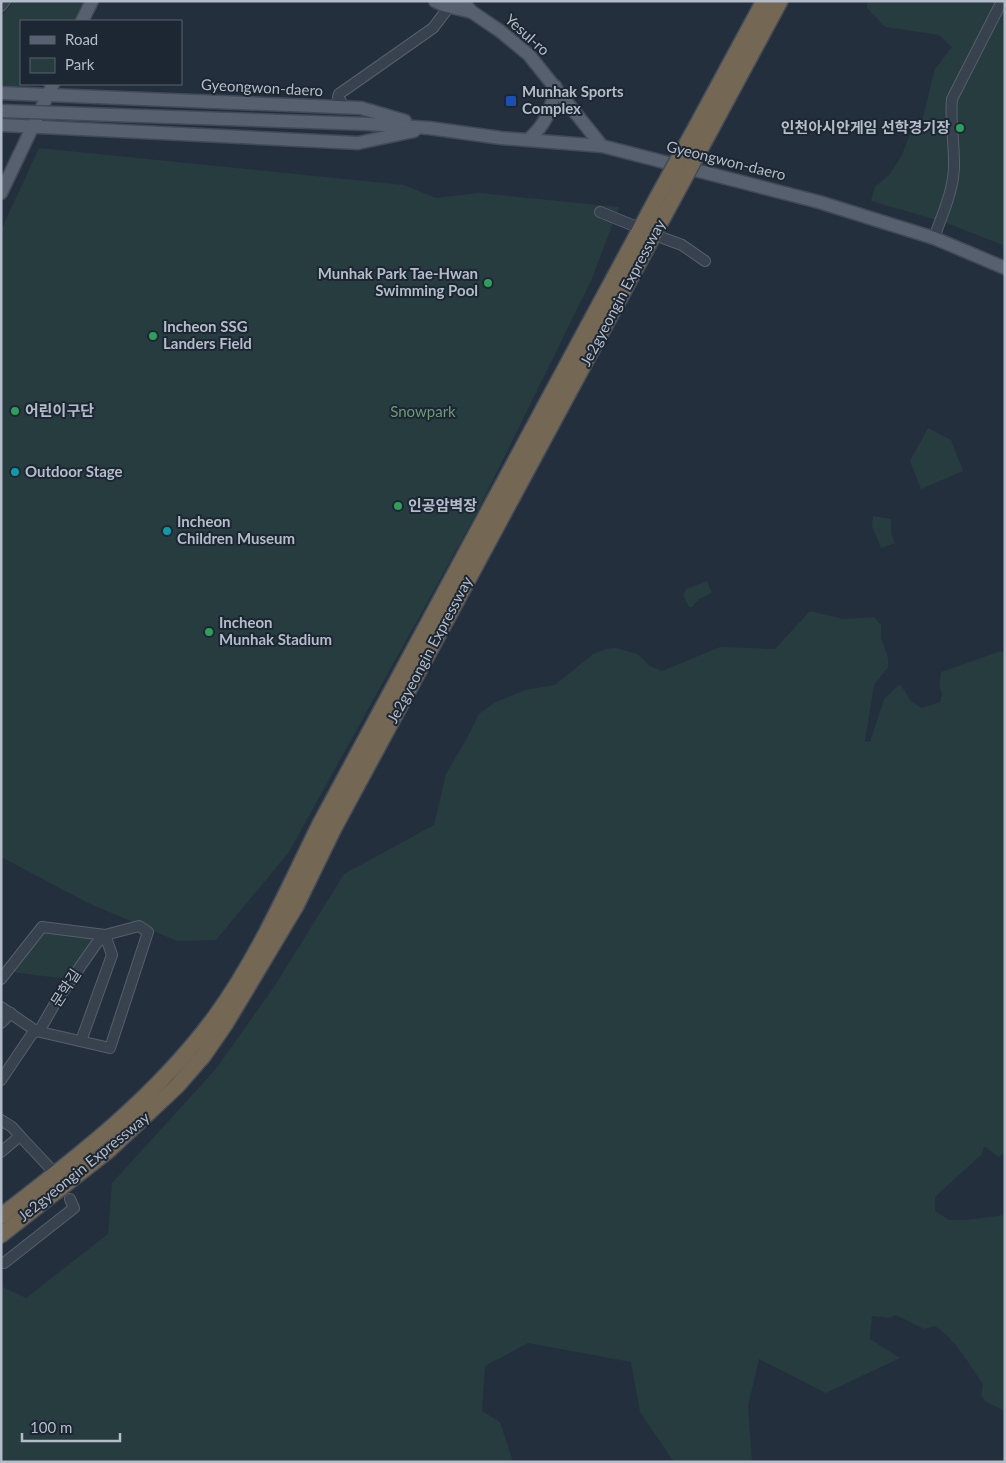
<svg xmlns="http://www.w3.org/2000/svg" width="1006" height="1463" viewBox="0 0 1006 1463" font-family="Lato,'Noto Sans KR',sans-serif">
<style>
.green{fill:#263c3f}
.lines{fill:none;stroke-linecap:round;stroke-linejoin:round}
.minor-casing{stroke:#565f6c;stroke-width:12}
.major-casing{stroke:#414a57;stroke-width:15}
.highway-casing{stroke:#434c59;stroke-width:18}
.minor{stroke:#38414e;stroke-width:10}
.major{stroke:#56606e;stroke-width:12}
.highway{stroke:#746855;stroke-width:15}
.major-bridge-casing{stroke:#414a57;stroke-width:15;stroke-linecap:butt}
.highway-bridge-casing{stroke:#434c59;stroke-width:18;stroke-linecap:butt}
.major-bridge{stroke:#56606e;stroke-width:12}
.highway-bridge{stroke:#746855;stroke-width:15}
.transit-dot{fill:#1a4fb4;stroke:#1d2633;stroke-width:2}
.leisure-dot{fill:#2e9e5b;stroke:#1d2633;stroke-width:2}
.culture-dot{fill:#0f9aa8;stroke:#1d2633;stroke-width:2}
.labels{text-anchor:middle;stroke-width:4;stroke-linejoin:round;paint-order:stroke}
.street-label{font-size:15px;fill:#b4bcc9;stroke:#1d2633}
.poi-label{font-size:15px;font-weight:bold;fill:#b4bcc9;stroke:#1d2633;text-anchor:start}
.park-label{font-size:15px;fill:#6b9a76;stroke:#1d2633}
</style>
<rect width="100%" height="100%" fill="#242f3e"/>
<g class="green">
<polygon points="14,1 85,1 74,21 21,21 21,84 23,84 16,87 1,87 1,17"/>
<polygon points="867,1 1005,1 1005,246 944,222 871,201 875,187 890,174 902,155 910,134 922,121 935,69 952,47 939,35 885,27 867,8"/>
<polygon points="39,148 404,185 436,198 479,193 619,207 591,281 475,516 289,852 216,940 177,941 88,903 1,857 1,230"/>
<polygon points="928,428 951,440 963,471 921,489 910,461"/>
<polygon points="873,516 891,519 891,533 895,543 881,548 872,526"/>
<polygon points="707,581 712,593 699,599 692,607 689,607 683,595 686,589"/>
<path d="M810,611L843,619L874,617L881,625V637L888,658V667L874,685L865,741L870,742L884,699L900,684L911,701L921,708L940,702L942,694L939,686L941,672L1001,651L1005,654V1153L998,1157L986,1147H984L982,1154L935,1197V1211L949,1220H967L1005,1215V1411L985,1401L981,1396L983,1384C968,1363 956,1340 935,1326L924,1329L896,1315L889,1318L872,1316L870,1339L900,1358L826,1393L759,1359L748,1406L752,1462H674L640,1412L631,1362L528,1343L485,1366L482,1411L500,1422L513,1462H1V1286L26,1298L108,1234L112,1183L215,1070L274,987L344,874L434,825L446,774L467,738L479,714L494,703L525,690L555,685L593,654L606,649L615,648L638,654L650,666L662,671L720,647L775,649Z"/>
<polygon points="42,931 98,938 66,979 13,972"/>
</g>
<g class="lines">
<defs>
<g id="minor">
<polyline points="1,6 5,1"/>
<polyline points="345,108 338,97 339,94 433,28 449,7"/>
<polyline points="600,212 632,225"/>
<polyline points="663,238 682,245 705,261"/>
<path d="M934,238C942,215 955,188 954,162C954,141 950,121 952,99L1002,1"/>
<polyline points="1,979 42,927 105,935"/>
<polyline points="1,1007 36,1031 110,1048 148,932 139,926 105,935 96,944 57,1000 41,1028 32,1034 1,1080"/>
<polyline points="1,1023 11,1013"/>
<polyline points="81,1041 112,955 105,935"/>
<polyline points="1,1120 12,1127 20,1136 1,1152"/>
<polyline points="20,1136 50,1168"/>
<polyline points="4,1263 74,1208 70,1199"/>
</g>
<g id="major">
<polyline points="435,1 443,5 472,12"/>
<polyline points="462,1 472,12 500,31 529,55 602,146"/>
<polyline points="82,21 92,1"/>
<polyline points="1,93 361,108 405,121"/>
<polyline points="368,124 429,128 501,138 602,146 819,202 934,238 1005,268"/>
<polyline points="1,125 358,143 414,131"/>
<path d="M528,140C545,125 552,110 555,86"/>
<polyline points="1,193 53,84"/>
</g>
<g id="highway">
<polyline points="697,125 764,1"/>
<polyline points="710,131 780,1"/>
<path d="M1,1216C79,1156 156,1097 215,1017C258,958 288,889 320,824L658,196"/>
<polyline points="1,1235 109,1150 177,1086 204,1055 226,1023 296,906 333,830 672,201"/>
</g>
</defs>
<use href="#minor" class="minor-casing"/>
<use href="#major" class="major-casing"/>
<use href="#highway" class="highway-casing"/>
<use href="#minor" class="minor"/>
<use href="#major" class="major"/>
<use href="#highway" class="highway"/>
<defs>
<polyline id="major-bridge" points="1,111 368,124"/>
<g id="highway-bridge">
<polyline points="658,196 697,125"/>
<polyline points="672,201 710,131"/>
</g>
</defs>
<use href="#major-bridge" class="major-bridge-casing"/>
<use href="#highway-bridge" class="highway-bridge-casing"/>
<use href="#major-bridge" class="major-bridge"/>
<use href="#highway-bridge" class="highway-bridge"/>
</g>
<rect class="transit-dot" x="505" y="95" width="12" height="12" rx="2.5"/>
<g class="leisure-dot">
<circle cx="960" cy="128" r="5"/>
<circle cx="488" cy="283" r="5"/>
<circle cx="153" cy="336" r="5"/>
<circle cx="15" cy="411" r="5"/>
<circle cx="398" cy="506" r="5"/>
<circle cx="209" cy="632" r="5"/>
</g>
<g class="culture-dot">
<circle cx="15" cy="472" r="5"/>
<circle cx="167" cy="531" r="5"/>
</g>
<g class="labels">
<g class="street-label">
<text transform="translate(527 35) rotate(42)" y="5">Yesul-ro</text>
<text transform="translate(262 88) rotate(3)" y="5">Gyeongwon-daero</text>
<text transform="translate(726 161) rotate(14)" y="5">Gyeongwon-daero</text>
<text transform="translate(623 293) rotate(-62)" y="5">Je2gyeongin Expressway</text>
<text transform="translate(430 650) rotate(-62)" y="5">Je2gyeongin Expressway</text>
<text transform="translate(66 988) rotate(-57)" y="5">문학길</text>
<text transform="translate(84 1167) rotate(-39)" y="5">Je2gyeongin Expressway</text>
</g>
<g class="poi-label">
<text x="522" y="97">Munhak Sports<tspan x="522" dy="17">Complex</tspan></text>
<text x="950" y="133" text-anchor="end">인천아시안게임 선학경기장</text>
<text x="478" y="279" text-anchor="end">Munhak Park Tae-Hwan<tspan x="478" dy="17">Swimming Pool</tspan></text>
<text x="163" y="332">Incheon SSG<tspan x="163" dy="17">Landers Field</tspan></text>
<text x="25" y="416">어린이구단</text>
<text x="25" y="477">Outdoor Stage</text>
<text x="408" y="511">인공암벽장</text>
<text x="177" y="527">Incheon<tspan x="177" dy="17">Children Museum</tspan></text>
<text x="219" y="628">Incheon<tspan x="219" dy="17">Munhak Stadium</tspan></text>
</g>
<g class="park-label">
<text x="423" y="417">Snowpark</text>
</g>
</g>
<rect width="1006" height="1463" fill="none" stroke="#b4bcc9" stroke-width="5"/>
<rect x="20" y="20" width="162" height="65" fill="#1d2633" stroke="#59626f"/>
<rect x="30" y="36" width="25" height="8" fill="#56606e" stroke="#59626f"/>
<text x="65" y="45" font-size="15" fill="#b4bcc9">Road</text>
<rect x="30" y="58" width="25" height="15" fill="#263c3f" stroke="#59626f"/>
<text x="65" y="70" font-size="15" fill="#b4bcc9">Park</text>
<path d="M22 1433v8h98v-8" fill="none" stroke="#b4bcc9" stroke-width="2.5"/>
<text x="30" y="1433" font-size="15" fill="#b4bcc9" stroke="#1d2633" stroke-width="4" paint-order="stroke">100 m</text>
</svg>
